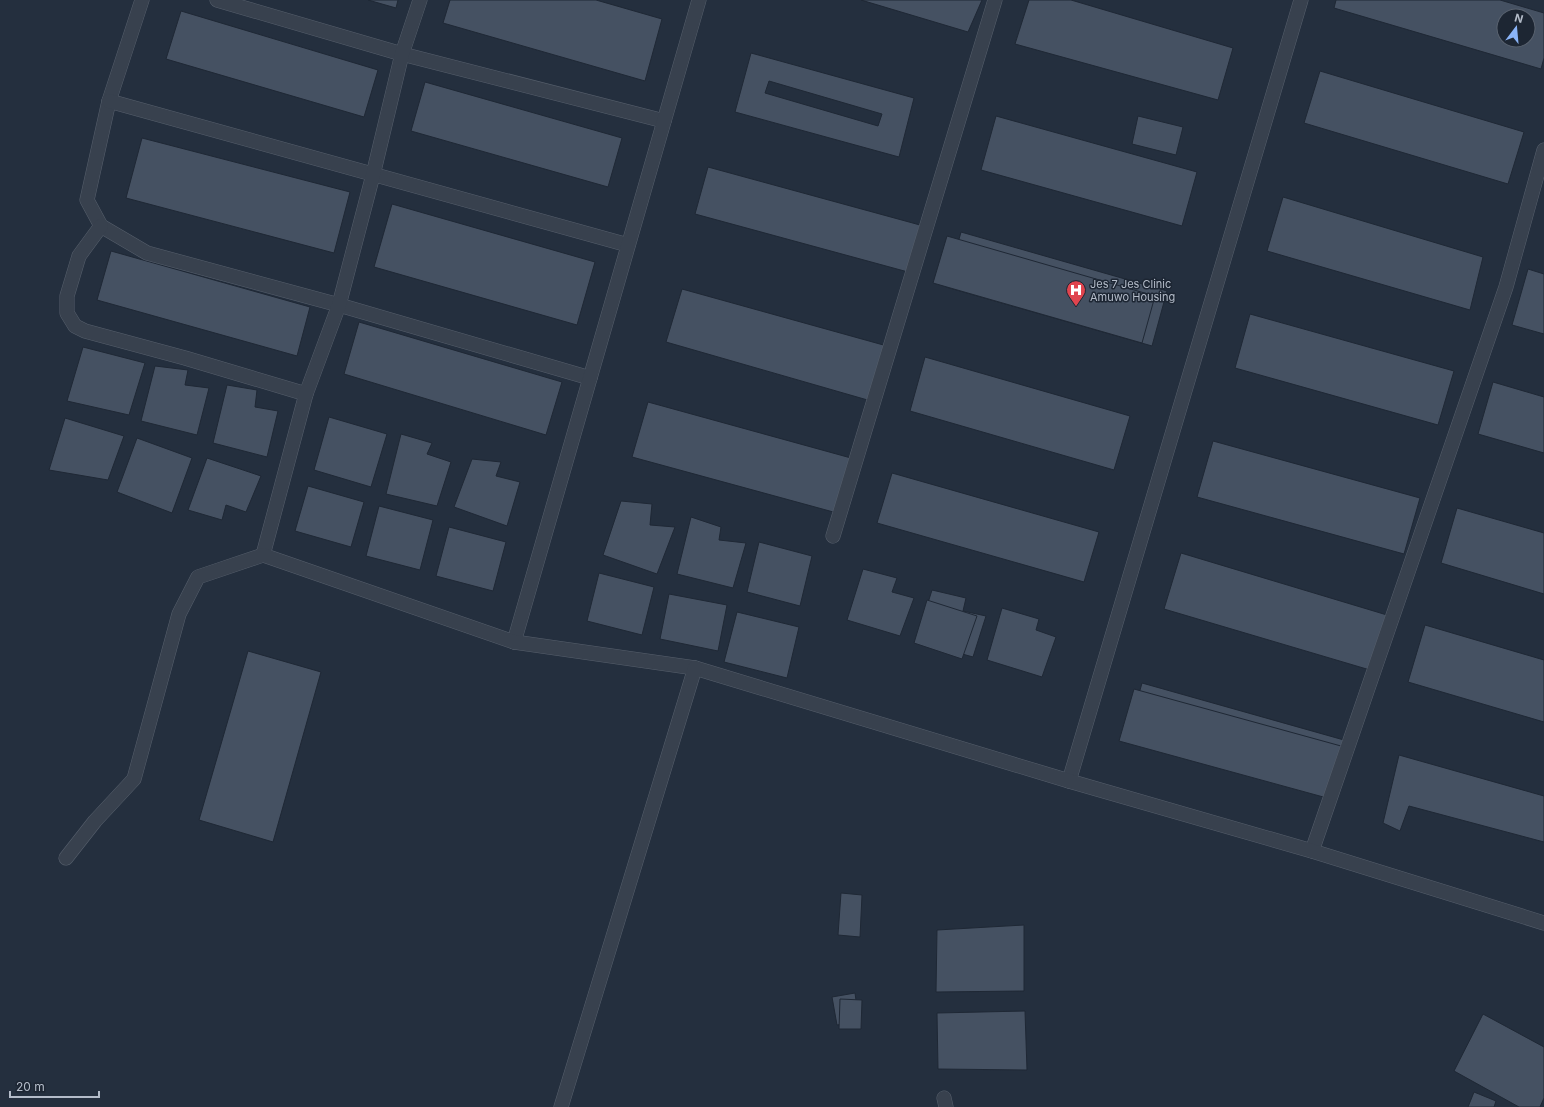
<svg xmlns="http://www.w3.org/2000/svg" width="1544" height="1107" viewBox="0 0 1544 1107" font-family="Inter,sans-serif">
<style>
.building{fill:#455162;stroke:#1f2835;fill-rule:evenodd}
.lines{fill:none;stroke-linecap:round;stroke-linejoin:round}
.service-casing{stroke:#565f6c;stroke-width:15}
.service{stroke:#38414e;stroke-width:14}
.labels{text-anchor:middle;stroke-width:3;stroke-linejoin:round;paint-order:stroke}
.poi-label{font-size:11px;fill:#b4bcc9;stroke:#1d2633;text-anchor:start}
</style>
<rect width="100%" height="100%" fill="#242f3e"/>
<g class="building">
<polygon points="368,0 398,0 396,8"/>
<polygon points="450,0 596,0 662,19 645,81 443,23"/>
<polygon points="861,0 982,0 968,32"/>
<polygon points="1029,0 1071,0 1233,48 1218,100 1015,44"/>
<path d="M1336,0H1500L1544,13V58L1541,69L1334,8ZM1504,16H1528V40H1504Z"/>
<polygon points="181,11 378,70 364,117 166,59"/>
<path d="M751,53L914,98L899,157L735,112ZM769,81L882,114L878,126L765,93Z"/>
<polygon points="1320,71 1524,132 1508,184 1304,123"/>
<polygon points="425,82 622,138 608,187 411,131"/>
<polygon points="996,116 1197,172 1182,226 981,170"/>
<polygon points="1138,116 1183,127 1176,155 1132,144"/>
<polygon points="142,138 350,192 334,253 126,198"/>
<polygon points="708,167 920,225 908,272 695,214"/>
<polygon points="1283,197 1483,257 1470,310 1267,251"/>
<polygon points="392,204 595,262 577,325 374,267"/>
<polygon points="961,232 1167,291 1152,346 946,287"/>
<polygon points="947,236 1155,296 1142,343 933,283"/>
<polygon points="111,251 310,307 297,356 97,300"/>
<polygon points="1528,269 1544,274 1544,334 1512,325"/>
<polygon points="682,289 887,346 871,401 666,342"/>
<polygon points="1250,314 1454,371 1438,425 1235,368"/>
<polygon points="359,322 562,382 546,435 344,374"/>
<polygon points="83,347 145,363 129,415 67,401"/>
<polygon points="925,357 1130,416 1114,470 910,411"/>
<polygon points="155,366 188,370 185,385 209,388 197,435 141,421"/>
<polygon points="1493,382 1544,397 1544,453 1478,434"/>
<polygon points="227,385 257,390 255,407 278,411 267,457 213,443"/>
<polygon points="648,402 851,458 837,513 632,457"/>
<polygon points="329,417 387,434 371,487 314,470"/>
<polygon points="65,418 124,436 108,480 49,470"/>
<polygon points="401,434 432,443 427,454 451,462 437,506 386,494"/>
<polygon points="137,438 192,458 172,513 117,492"/>
<polygon points="1213,441 1420,498 1404,554 1197,497"/>
<polygon points="207,458 261,476 246,512 226,505 222,520 188,510"/>
<polygon points="472,459 501,462 496,476 520,482 507,526 454,507"/>
<polygon points="892,473 1099,532 1084,582 877,523"/>
<polygon points="308,486 364,502 351,547 295,531"/>
<polygon points="621,501 652,504 650,525 675,527 657,574 603,555"/>
<polygon points="379,506 433,520 420,570 366,556"/>
<polygon points="1457,508 1544,533 1544,594 1441,563"/>
<polygon points="691,517 721,527 719,540 746,543 733,588 677,574"/>
<polygon points="449,527 506,542 493,591 436,576"/>
<polygon points="759,542 812,556 800,606 747,592"/>
<polygon points="1181,553 1387,615 1370,670 1164,609"/>
<polygon points="863,569 897,578 892,592 914,598 900,636 847,620"/>
<polygon points="599,573 654,587 642,635 587,621"/>
<polygon points="932,590 966,598 963,611 986,616 973,657 916,641"/>
<polygon points="669,594 727,605 718,651 660,639"/>
<polygon points="927,600 977,616 962,659 914,643"/>
<polygon points="1002,608 1039,619 1036,630 1056,637 1042,677 987,660"/>
<polygon points="737,612 799,627 787,678 724,662"/>
<polygon points="1425,625 1544,660 1544,722 1408,682"/>
<polygon points="248,651 321,672 273,842 199,820"/>
<polygon points="1142,683 1351,742 1336,795 1127,737"/>
<polygon points="1134,689 1341,746 1327,798 1119,741"/>
<polygon points="1399,755 1544,796 1544,842 1409,806 1400,831 1383,823"/>
<polygon points="841,893 862,895 860,937 838,935"/>
<polygon points="1024,925 1024,991 936,992 937,930"/>
<polygon points="855,993 859,1022 837,1025 832,997"/>
<polygon points="840,999 862,1000 861,1029 839,1029"/>
<polygon points="1025,1011 1027,1070 938,1069 937,1013"/>
<polygon points="1483,1014 1544,1047 1544,1098 1540,1107 1519,1107 1454,1071"/>
<polygon points="1474,1092 1496,1101 1494,1107 1468,1107"/>
</g>
<g class="lines">
<defs>
<g id="service">
<polyline points="142,0 109,101 87,200 101,226 147,253 339,305 590,378"/>
<polyline points="217,0 402,54 664,121"/>
<polyline points="109,101 628,245"/>
<polyline points="101,226 79,256 67,296 67,313 75,326 85,331 185,358 306,394"/>
<polyline points="833,536 995,0"/>
<polyline points="263,555 306,394 339,305 373,175 402,54 420,0"/>
<polyline points="514,642 699,0"/>
<polyline points="1069,781 1301,0"/>
<polyline points="1312,851 1506,287 1544,150"/>
<polyline points="66,858 95,821 134,779 179,614 198,577 263,555 514,642 695,668 1069,781 1312,851 1544,923"/>
<polyline points="944,1098 946,1107"/>
<polyline points="561,1107 695,668"/>
</g>
</defs>
<use href="#service" class="service-casing"/>
<use href="#service" class="service"/>
</g>
<defs>
<symbol id="hospital-pin" viewBox="-11 -11 22 30"><path d="M0 17L-7.5 6A9.5 9.5 0 1 1 7.5 6Z" fill="#e0444e" stroke="#1d2633"/><path d="M-5-5h3v3.5h4V-5h3V5h-3V1.5h-4V5h-3Z" fill="#fff"/></symbol>
</defs>
<g fill-rule="evenodd">
<use href="#hospital-pin" x="1065" y="279" width="22" height="30"/>
</g>
<g class="labels">
<g class="poi-label">
<text x="1090" y="288">Jes 7 Jes Clinic<tspan x="1090" dy="13">Amuwo Housing</tspan></text>
</g>
</g>
<g transform="translate(1516 28) rotate(16)"><circle r="19" fill="#1d2633" stroke="#59626f"/>
<path d="M0-3L7 15L0 10L-7 15Z" fill="#8ab4f8"/>
<text y="-6" font-size="11" font-weight="bold" text-anchor="middle" fill="#b4bcc9">N</text>
</g>
<path d="M10 1091v6h89v-6" fill="none" stroke="#b4bcc9" stroke-width="2"/>
<text x="16" y="1091" font-size="12" fill="#b4bcc9" stroke="#1d2633" stroke-width="3" paint-order="stroke">20 m</text>
</svg>
